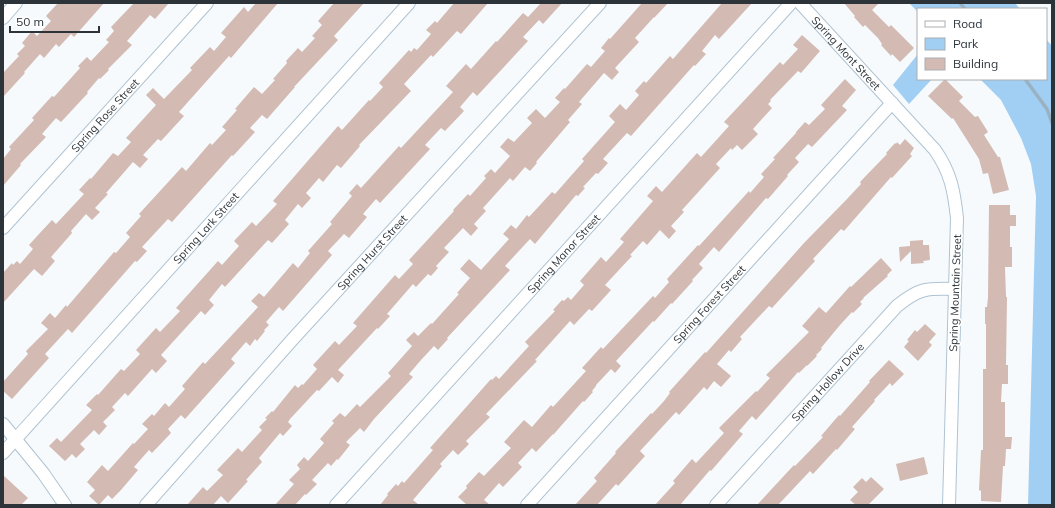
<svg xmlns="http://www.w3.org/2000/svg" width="1055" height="508" viewBox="0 0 1055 508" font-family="Mulish,sans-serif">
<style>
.green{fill:#a0cff3}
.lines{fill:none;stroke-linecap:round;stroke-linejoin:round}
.stream{stroke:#9ab1c2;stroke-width:3.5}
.building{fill:#d3bab3}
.minor-casing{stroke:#afc3d2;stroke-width:14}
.minor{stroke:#fff;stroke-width:12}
.labels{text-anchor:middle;stroke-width:3.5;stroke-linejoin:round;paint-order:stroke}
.street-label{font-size:11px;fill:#2c343a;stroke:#fff}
</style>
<rect width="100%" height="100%" fill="#f6fafd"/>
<g class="green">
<polygon points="909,3 1015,3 1020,9 918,9 918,12"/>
<polygon points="1046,39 1052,46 1052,505 1028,505 1036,196 1031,164 1021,138 1001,100 980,79 1046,79"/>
<polygon points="918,54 918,79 932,79 909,104 893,85"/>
</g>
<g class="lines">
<g class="stream">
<polyline points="960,3 965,9"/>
<polyline points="1025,79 1047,109 1052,123"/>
</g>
</g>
<g class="building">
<polygon points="58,3 104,3 74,37 71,34 59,47 56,44 44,58 40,54 24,72 25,73 3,97 3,73 19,56 17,54 25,46 22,43 32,31 37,36 51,21 46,16"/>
<polygon points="134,3 169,3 155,19 150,15 127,41 132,45 108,69 109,70 100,79 99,78 87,92 88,93 61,122 56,118 42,134 46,137 20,164 21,165 3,186 3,159 11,149 9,147 34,120 32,118 52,96 54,97 80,68 78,66 87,57 91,61 109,42 106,40 114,31 111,27"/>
<polygon points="256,3 278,3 231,58 229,56 179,112 184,116 161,141 158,139 143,155 148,159 140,168 133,162 106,193 108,194 95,208 100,212 92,220 86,214 71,231 72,233 51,257 55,261 42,276 34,269 3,303 3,273 12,263 13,265 17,261 20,264 33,249 29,245 39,234 52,220 56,224 84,194 79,190 90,178 91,179 113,153 118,156 131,142 126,138 156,105 146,95 153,88 164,99 192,70 190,68 210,47 214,51 226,37 221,33 244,7 248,12"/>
<polygon points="334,3 364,3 334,36 338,40 294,87 295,87 267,119 262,115 250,128 255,132 233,156 232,155 172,222 168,219 142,247 147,251 137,262 135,261 72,333 68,329 45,354 49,358 12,399 3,391 3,382 28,354 26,351 48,329 41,323 50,313 55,318 66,305 67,307 114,252 116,253 130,237 126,233 141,216 139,214 182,167 186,171 210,143 212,145 226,130 222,127 237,110 235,109 254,87 262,94 275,80 273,79 287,63 286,61 298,48 302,52 315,38 312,36 322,25 318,21"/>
<polygon points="454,3 488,3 461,34 457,31 433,57 431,55 404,84 411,91 359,145 360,146 341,168 337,165 323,182 319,178 306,193 311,198 302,208 298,204 285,220 289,224 272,243 268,240 225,287 222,284 209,300 214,305 205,315 201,311 161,355 167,361 156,373 152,369 128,396 125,393 112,407 115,410 103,422 107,426 99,435 94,430 80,444 85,449 76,458 72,454 65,461 49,446 57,438 61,442 92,410 86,405 97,394 98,395 121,369 124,371 140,354 136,350 156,328 160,332 180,311 176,308 218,261 222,265 239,246 234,241 252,222 256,226 277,204 273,201 338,126 342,130 369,100 370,101 383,87 379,83 409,50 411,52 414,48 417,50 431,34 426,30 435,21 437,23"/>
<polygon points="541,3 562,3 543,24 539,20 523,37 528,41 477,96 473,92 460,107 464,111 445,131 441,128 425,145 430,149 380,203 376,199 363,214 367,217 349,238 344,234 328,251 332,255 283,311 279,307 266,322 269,325 264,330 265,331 257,341 255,339 250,346 246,342 231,359 235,363 185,419 181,415 168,429 171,433 152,453 149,450 134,467 138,470 121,490 112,499 108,495 99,505 89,496 95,490 87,482 102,465 108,471 133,443 134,444 148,429 142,424 152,414 154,416 165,403 169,407 185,389 182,386 203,362 205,364 258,307 251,301 259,293 264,297 293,263 298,268 310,253 308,251 332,224 330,222 352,196 349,193 357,184 361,188 399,146 401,148 453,92 446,86 466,64 471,69 496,41 497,42 523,13 528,17"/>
<polygon points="642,3 668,3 654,18 654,17 635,38 639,42 615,68 619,72 612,80 604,73 579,102 582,104 568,120 570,122 536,162 537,163 530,171 525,167 513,181 510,178 483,208 486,211 474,224 478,228 471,236 463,228 444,248 449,252 436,266 438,268 431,276 428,274 416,287 413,284 387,314 390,316 378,329 377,328 338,370 344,375 338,383 332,377 319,391 317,390 290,419 288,422 292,426 283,436 280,433 259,458 262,462 246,480 248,481 228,503 221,496 213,505 187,505 203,487 207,491 223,475 217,470 238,448 242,452 262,430 259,427 267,419 265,418 272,411 273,412 295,385 298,388 302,384 303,385 317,369 313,365 335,341 339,345 357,326 353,323 395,275 399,279 413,264 409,260 454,211 453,210 468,194 470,196 486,178 484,176 491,169 495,173 510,156 500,147 508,138 514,142 532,123 527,118 536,109 545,118 560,102 555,98 564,88 565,89 587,64 591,67 605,51 601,48 609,38 610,39"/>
<polygon points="722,3 752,3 719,39 715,35 702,51 706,54 695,66 694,65 631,136 627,133 603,159 608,163 598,174 596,173 583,187 585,188 578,196 576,195 535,244 530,239 505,266 510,270 447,338 448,339 438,350 434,346 421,360 409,374 413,377 374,419 364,432 360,428 346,442 350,445 338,460 337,459 331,466 328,463 312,480 317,484 306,495 305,494 295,505 275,505 294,484 289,480 300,469 297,465 304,457 308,461 324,443 320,439 334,423 332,421 340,413 345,417 357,404 360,407 391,376 388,373 412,346 406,340 414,332 418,336 431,323 432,324 459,294 457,293 470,278 460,269 469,259 481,270 509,239 503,234 511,225 516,229 527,215 529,217 552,192 555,194 584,161 582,159 615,122 609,116 620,104 626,110 639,95 635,91 644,81 646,83 670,56 673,59"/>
<polygon points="844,3 879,3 872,10 889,27 891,25 914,48 900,62 892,54 891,56 881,45 882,44 878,38 865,25 863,27 854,17 855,16"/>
<polygon points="802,35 820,51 801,73 798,71 770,100 771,101 768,104 772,108 753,129 758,134 742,150 737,145 732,150 731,148 716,164 720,168 682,210 684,212 671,226 676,231 669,239 660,230 647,245 643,241 630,255 632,256 605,285 611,290 592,311 589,309 574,325 570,321 535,360 537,361 486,414 490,417 466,441 469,444 458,455 453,450 440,464 442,466 413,500 419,505 380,505 388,495 387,494 396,484 398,486 402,481 404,483 433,450 430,448 491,379 492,380 496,376 499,379 529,346 525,342 555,311 553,310 562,300 564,301 568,297 571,300 584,285 580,281 601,257 606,262 624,242 620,239 653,201 647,196 656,186 662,192 697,153 701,157 729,126 724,122 780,62 783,65 798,49 793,45"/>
<polygon points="845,79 856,90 842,106 847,110 812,147 808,144 795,158 799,162 787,175 788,176 768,199 766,198 719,252 714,247 699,264 703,268 692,280 693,281 672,304 671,303 654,322 653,321 616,361 621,366 615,373 611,369 596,385 596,386 592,391 593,392 584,402 583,401 553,435 553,434 536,452 532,448 518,463 522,467 503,487 499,483 484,500 490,505 467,505 458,497 467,488 466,486 479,472 484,476 511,448 504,442 524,420 532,427 551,405 553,407 586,371 582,368 601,347 603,349 653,296 655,298 669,282 667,279 698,245 699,246 749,191 750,193 764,177 761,174 775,159 773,158 796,133 796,132 805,122 809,125 825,109 821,105"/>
<polygon points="945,79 963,97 959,101 975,117 978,116 988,132 984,135 998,157 1000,157 1009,190 993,194 988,173 983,174 979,159 953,118 952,119 928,96"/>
<polygon points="905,139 914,148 910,154 912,156 892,178 891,177 844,231 841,229 813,259 815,261 772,308 769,306 740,337 742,339 731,352 729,350 717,364 731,376 721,387 714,381 707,390 704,387 679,415 676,412 640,451 645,456 618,486 616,484 597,505 575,505 597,481 594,478 616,453 615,452 651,413 652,414 664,401 670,393 669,392 705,352 706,353 804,243 847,199 861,184 860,182 887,154 886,153 895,143 896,144 897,142 900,145"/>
<polygon points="989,205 1010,205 1010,215 1016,215 1016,226 1010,226 1010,247 1012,247 1012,267 1005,267 1006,297 1007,297 1006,365 1008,365 1008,384 1002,384 1001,402 1005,402 1005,437 1012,437 1011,449 1006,449 1005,466 1003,466 1001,502 981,501 981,491 979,490 981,450 983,450 983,369 986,369 986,324 985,324 985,307 987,307 988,297"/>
<polygon points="923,240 923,245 929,245 930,260 923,261 924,263 911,264 911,251 900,262 899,247 910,246 910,241"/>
<polygon points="881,258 892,270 887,275 888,276 863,298 864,298 860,302 862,304 853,313 852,312 840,325 821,348 822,349 816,355 817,356 807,366 807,365 799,373 798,372 756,420 752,416 739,431 743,434 711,471 710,470 680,505 655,505 675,483 673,481 692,459 696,463 724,433 719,428 756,391 757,392 770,378 766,375 809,332 802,326 819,307 826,313 850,286 851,287"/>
<polygon points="925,324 936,334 929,342 932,345 918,361 904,347 909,341 907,340 915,330 917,332"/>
<polygon points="889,360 904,374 892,386 890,383 874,400 875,401 852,427 855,429 837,450 836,449 813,474 810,471 778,505 757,505 794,465 795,466 823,437 821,436 839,415 840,416 870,382 869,381"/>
<polygon points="924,457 928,474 900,481 896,464"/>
<polygon points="3,475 28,498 21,505 3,505"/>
<polygon points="871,477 884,489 868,505 856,505 850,500 858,492 853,487 862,478 866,482"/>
</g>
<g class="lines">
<defs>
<g id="minor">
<path id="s1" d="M800,3L935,150C951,173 954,191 957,218L949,505"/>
<polyline points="3,18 16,3"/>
<path id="s2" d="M3,228L207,3"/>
<polyline points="3,424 43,473 65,505"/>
<path id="s3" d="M3,453L409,3"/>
<path id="s4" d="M146,505L292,340L600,3"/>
<path id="s5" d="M336,505L791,3"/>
<path id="s6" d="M527,505L892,103"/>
<path id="s7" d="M716,505L897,306C919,288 927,288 955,289"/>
</g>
</defs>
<use href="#minor" class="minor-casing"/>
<use href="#minor" class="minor"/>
</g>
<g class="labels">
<g class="street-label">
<text dy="4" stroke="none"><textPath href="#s1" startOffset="68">Spring Mont Street</textPath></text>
<text dy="4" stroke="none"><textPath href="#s2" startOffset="152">Spring Rose Street</textPath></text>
<text dy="4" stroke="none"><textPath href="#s3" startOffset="303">Spring Lark Street</textPath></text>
<text dy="4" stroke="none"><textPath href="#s4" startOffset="339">Spring Hurst Street</textPath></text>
<text dy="4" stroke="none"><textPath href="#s5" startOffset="339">Spring Manor Street</textPath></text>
<text transform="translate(955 293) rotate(-88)" y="4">Spring Mountain Street</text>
<text dy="4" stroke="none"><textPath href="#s6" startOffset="271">Spring Forest Street</textPath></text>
<text dy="4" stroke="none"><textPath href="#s7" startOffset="166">Spring Hollow Drive</textPath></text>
</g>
</g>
<rect width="1055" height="508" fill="none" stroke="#2c343a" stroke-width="8"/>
<rect x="917" y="8" width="130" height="72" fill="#ffffff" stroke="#abaeb0"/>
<rect x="925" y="21" width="20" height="6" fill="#ffffff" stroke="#abaeb0"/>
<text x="953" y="28" font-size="12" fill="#2c343a">Road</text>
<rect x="925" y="38" width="20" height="12" fill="#a0cff3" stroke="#abaeb0"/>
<text x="953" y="48" font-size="12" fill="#2c343a">Park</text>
<rect x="925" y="58" width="20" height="12" fill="#d3bab3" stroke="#abaeb0"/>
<text x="953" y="68" font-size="12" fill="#2c343a">Building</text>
<path d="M10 26v6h89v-6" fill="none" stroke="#2c343a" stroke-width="2"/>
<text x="16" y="26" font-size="12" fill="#2c343a" stroke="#ffffff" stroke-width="3" paint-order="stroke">50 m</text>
</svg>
